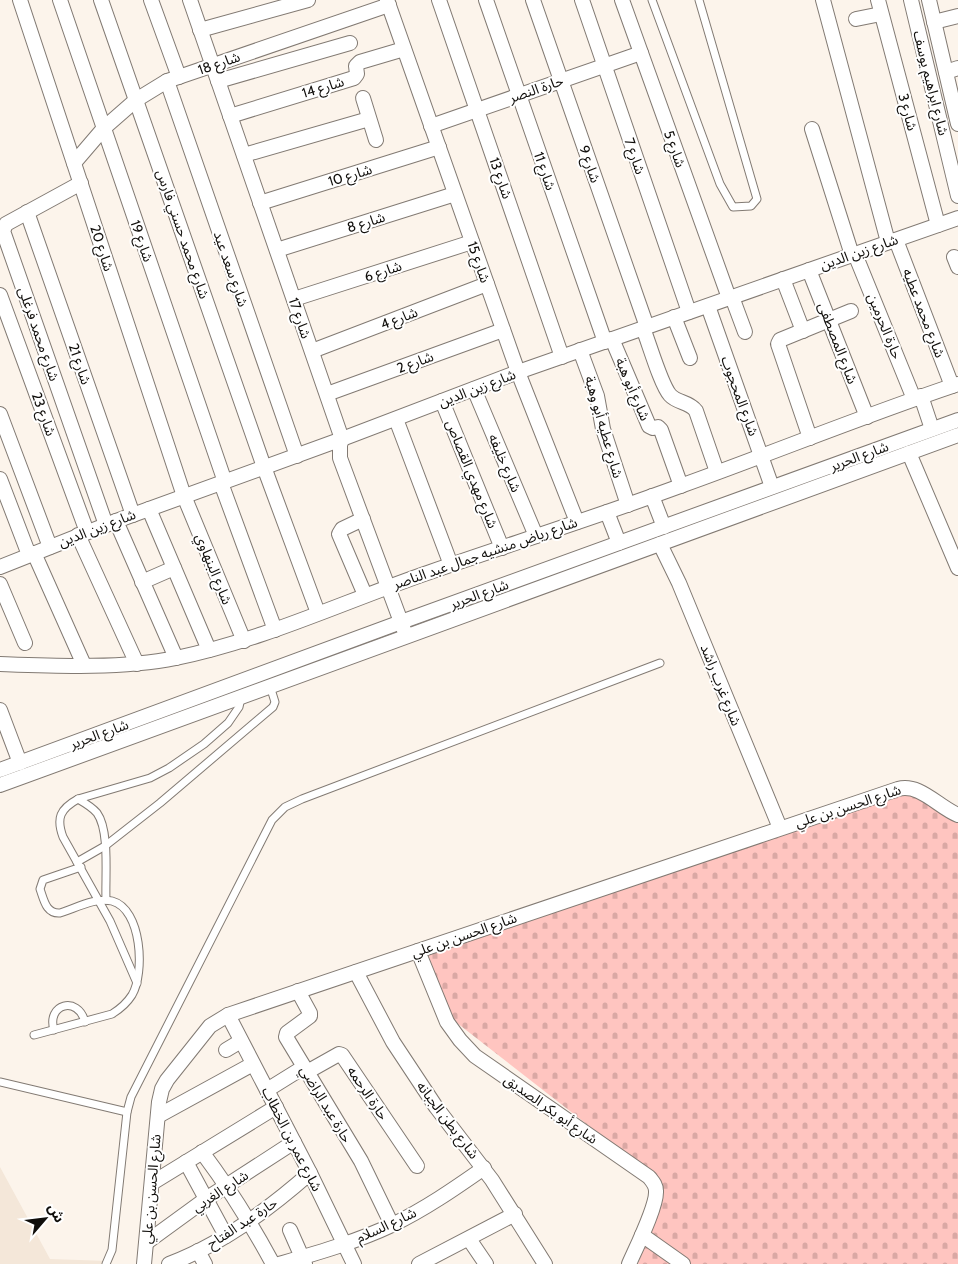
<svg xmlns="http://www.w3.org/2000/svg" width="958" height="1264" viewBox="0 0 958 1264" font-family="Cabin,'Noto Sans Arabic',sans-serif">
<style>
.built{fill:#f4e7d9}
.cemetery{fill:url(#cemetery-stones)}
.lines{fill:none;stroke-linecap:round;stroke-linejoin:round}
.service-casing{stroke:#827a73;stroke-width:9}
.minor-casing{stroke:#827a73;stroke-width:16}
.service{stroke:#fff;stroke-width:7}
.minor{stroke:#fff;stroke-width:14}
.labels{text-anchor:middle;stroke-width:4;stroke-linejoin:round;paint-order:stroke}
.street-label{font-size:14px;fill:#100e0b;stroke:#fff}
</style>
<defs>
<pattern id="cemetery-stones" width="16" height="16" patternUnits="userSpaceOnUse" patternTransform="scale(1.25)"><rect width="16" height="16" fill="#ffc5c0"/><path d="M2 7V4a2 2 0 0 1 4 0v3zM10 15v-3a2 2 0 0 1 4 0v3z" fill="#daa8a4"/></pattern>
</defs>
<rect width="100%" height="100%" fill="#fcf4eb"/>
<polygon class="built" points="0,1167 50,1259 109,1261 110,1264 0,1264"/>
<polygon class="cemetery" points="916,788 958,815 958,1264 638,1264 660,1204 652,1175 448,1016 427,951"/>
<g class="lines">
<defs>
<g id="service">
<polyline points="652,0 720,184 733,207 751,206 757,199 699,0"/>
<path d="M78,799C85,803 92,807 97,813C110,831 105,877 106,900"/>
<polyline points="77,862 105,846 160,803 273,707 275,702 270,686"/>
<path d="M137,983L110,921L63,837C56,818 60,809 78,799L150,778L169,768L204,744L228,723L239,707L241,698"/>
<path d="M54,1030C46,1004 78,995 85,1022"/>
<path d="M34,1035L112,1014C120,1009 127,1003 132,995C145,973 142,909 112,901C96,897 76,908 60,913C46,914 44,900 40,889L43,880L81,867"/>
<polyline points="0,1082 127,1112"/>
<polyline points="106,1264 112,1250 127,1112 131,1097 272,820 285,807 302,799 660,663"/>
</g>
<g id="minor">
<polyline points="20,0 184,496 244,641"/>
<polyline points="60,0 225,482"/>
<polyline points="101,0 264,467 318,613"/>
<polyline points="151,0 179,77"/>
<polyline points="190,0 342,439 340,445 340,458 404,630"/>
<polyline points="387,0 518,372 577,522"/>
<polyline points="439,0 562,357"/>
<polyline points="486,0 605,342"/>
<polyline points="533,0 647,327"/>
<polyline points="582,0 689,312"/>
<polyline points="622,0 729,298"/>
<polyline points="823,0 888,242"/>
<polyline points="878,0 938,225"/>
<polyline points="911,0 958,196"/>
<polyline points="929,0 958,124"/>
<polyline points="856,19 881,14"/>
<polyline points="934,22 958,16"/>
<polyline points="200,30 308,0"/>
<polyline points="946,72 958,68"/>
<polyline points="167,81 297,456"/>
<polyline points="218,81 350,43"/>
<polyline points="363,98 376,140"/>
<polyline points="230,116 354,78 357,74 356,66 360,62 404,49"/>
<polyline points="431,126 641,53"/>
<polyline points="812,129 852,255"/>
<polyline points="244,155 369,119"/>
<polyline points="74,163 104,128 136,100 167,81 389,5"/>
<polyline points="81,183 6,224 3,231 106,525"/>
<polyline points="260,203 439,147"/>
<polyline points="27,212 133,515"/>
<polyline points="896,240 952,386"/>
<polyline points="277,250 455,194"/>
<polyline points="855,254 914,399"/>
<polyline points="954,257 958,267"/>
<polyline points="809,270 867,417"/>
<polyline points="783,279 803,331"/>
<polyline points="0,295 87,532"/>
<polyline points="732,297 745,332"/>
<polyline points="294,299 472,242"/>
<polyline points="708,306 772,487"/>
<polyline points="674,317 690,358"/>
<path d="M643,328C649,343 661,385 670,395C677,403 690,402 696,411L717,472"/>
<polyline points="612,339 649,426 653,428 658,427 661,430 681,486"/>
<polyline points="580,350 597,396 603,429 628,505"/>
<polyline points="312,351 487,284"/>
<polyline points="474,389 536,536"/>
<polyline points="327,394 503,330"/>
<polyline points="921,396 932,429"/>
<polyline points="442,401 502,548"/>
<polyline points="0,414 50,547"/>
<polyline points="396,419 451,565"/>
<polyline points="810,438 778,344 780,340 851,311"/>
<polyline points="909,453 958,568"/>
<polyline points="0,479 29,555"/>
<polyline points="221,483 275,630"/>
<polyline points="652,496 664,527"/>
<polyline points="149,509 209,650"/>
<polyline points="607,512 619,543"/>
<polyline points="363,519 342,529 339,534 365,595"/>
<polyline points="116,521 176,658"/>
<polyline points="78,535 137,664"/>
<polyline points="660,544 679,583 780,828"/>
<polyline points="34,553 84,665"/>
<polyline points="0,567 116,521 342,439 518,372 958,218"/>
<polyline points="142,582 174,568"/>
<polyline points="0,584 25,643"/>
<path d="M0,664C55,666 122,669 176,658C264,640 345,601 430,572C514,543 599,516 683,485C775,452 865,415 958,384"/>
<polyline points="0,710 20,763"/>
<polyline points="0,770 401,622 958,420"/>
<polyline points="0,785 958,435"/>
<path d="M418,951L447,1022L460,1040L475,1056L649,1177C653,1182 656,1185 656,1191C657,1206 636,1248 629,1264"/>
<polyline points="356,972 393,1042 436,1107 492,1180 545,1264"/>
<polyline points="298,991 310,1013 310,1016 287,1033 286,1037 361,1161 392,1225"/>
<polyline points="228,1015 310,1173 354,1264"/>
<polyline points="226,1050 241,1041"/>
<polyline points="307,1072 339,1054 342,1055 417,1166"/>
<polyline points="267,1090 304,1067"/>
<polyline points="158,1116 253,1064"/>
<path d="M202,1152C229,1188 252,1225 273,1264"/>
<polyline points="186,1162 226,1236"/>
<polyline points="152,1183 276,1107"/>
<polyline points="290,1230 305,1264"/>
<polyline points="642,1235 683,1264"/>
<polyline points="469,1239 486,1264"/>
<polyline points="147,1242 206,1199 294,1142"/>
<polyline points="198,1251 205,1264"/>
<path d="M144,1264L159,1102L162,1089L167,1080L210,1026L228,1015L898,789C920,783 938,807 958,815"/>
<path d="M169,1264C222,1244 268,1210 310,1173"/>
<path d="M279,1264C317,1253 356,1242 392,1225C425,1209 454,1189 484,1168"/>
<polyline points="419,1264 515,1214"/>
</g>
</defs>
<use href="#service" class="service-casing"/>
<use href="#minor" class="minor-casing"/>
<use href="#service" class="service"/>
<use href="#minor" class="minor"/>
</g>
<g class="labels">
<g class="street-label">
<text transform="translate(219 63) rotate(-19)" y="5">شارع 18</text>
<text transform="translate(931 83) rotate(76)" y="5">شارع ابراهيم يوسف</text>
<text transform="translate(323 87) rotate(-17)" y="5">شارع 14</text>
<text transform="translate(536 89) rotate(-19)" y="5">حارة النصر</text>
<text transform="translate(908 112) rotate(75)" y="5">شارع 3</text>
<text transform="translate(675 149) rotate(70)" y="5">شارع 5</text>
<text transform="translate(635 156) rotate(71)" y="5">شارع 7</text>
<text transform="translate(590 164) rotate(71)" y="5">شارع 9</text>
<text transform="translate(545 171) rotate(71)" y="5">شارع 11</text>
<text transform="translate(350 175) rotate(-17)" y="5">شارع 10</text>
<text transform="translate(501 178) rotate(71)" y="5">شارع 13</text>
<text transform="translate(366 222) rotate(-17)" y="5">شارع 8</text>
<text transform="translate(183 234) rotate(71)" y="5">شارع محمد حسني فارس</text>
<text transform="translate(142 241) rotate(71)" y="5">شارع 19</text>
<text transform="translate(102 248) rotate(72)" y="5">شارع 20</text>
<text transform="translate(859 252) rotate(-19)" y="5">شارع زين الدين</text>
<text transform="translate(479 262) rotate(71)" y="5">شارع 15</text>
<text transform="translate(231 269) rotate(71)" y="5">شارع سعد عيد</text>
<text transform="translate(383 271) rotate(-18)" y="5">شارع 6</text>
<text transform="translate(924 313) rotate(69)" y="5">شارع محمد عطيه</text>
<text transform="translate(300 318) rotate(71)" y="5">شارع 17</text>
<text transform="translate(399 318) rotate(-21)" y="5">شارع 4</text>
<text transform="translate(885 326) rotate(68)" y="5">حارة الحرمين</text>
<text transform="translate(39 334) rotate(71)" y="5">شارع محمد فرغلى</text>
<text transform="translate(838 343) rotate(69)" y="5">شارع المصطفى</text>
<text transform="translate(415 362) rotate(-20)" y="5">شارع 2</text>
<text transform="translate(80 364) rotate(71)" y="5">شارع 21</text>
<text transform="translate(477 388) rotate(-21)" y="5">شارع زين الدين</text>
<text transform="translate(633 389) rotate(67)" y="5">شارع أبو هبة</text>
<text transform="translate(740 396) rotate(70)" y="5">شارع المحجوب</text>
<text transform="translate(44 414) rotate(70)" y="5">شارع 23</text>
<text transform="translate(604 427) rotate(74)" y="5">شارع عطيه أبو وهبة</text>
<text transform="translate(859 456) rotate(-20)" y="5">شارع الحرير</text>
<text transform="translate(505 463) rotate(67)" y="5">شارع خليفه</text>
<text transform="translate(472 474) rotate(68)" y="5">شارع مهدي القصاص</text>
<text transform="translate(97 528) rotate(-21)" y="5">شارع زين الدين</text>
<text transform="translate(485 553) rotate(-19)" y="5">شارع رياض منشيه جمال عبد الناصر</text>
<text transform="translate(214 569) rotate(68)" y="5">شارع البنهاوي</text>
<text transform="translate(479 594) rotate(-20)" y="5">شارع الحرير</text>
<text transform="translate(721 685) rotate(68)" y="5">شارع غرب راشد</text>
<text transform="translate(99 734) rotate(-20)" y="5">شارع الحرير</text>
<text transform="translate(848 806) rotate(-18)" y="5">شارع الحسن بن علي</text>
<text transform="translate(464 935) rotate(-19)" y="5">شارع الحسن بن علي</text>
<text transform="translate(368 1093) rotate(56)" y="5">حارة الرحمه</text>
<text transform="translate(326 1104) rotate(59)" y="5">حارة عبد الراضي</text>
<text transform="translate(551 1109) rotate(35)" y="5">شارع أبو بكر الصديق</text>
<text transform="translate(448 1120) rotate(53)" y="5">شارع بطن الجبانه</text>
<text transform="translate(292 1139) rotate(63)" y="5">شارع عمر بن الخطاب</text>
<text transform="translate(151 1189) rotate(-85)" y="5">شارع الحسن بن علي</text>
<text transform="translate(220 1191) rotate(-33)" y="5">شارع الغربي</text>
<text transform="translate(242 1223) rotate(-33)" y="5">حارة عبد الفتاح</text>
<text transform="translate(386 1225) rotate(-25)" y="5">شارع السلام</text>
</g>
</g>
<g transform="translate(45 1219) rotate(62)" stroke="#ffffff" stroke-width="4" paint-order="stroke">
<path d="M0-4L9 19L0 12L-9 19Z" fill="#100e0b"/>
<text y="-8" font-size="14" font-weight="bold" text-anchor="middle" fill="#100e0b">ش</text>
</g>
</svg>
